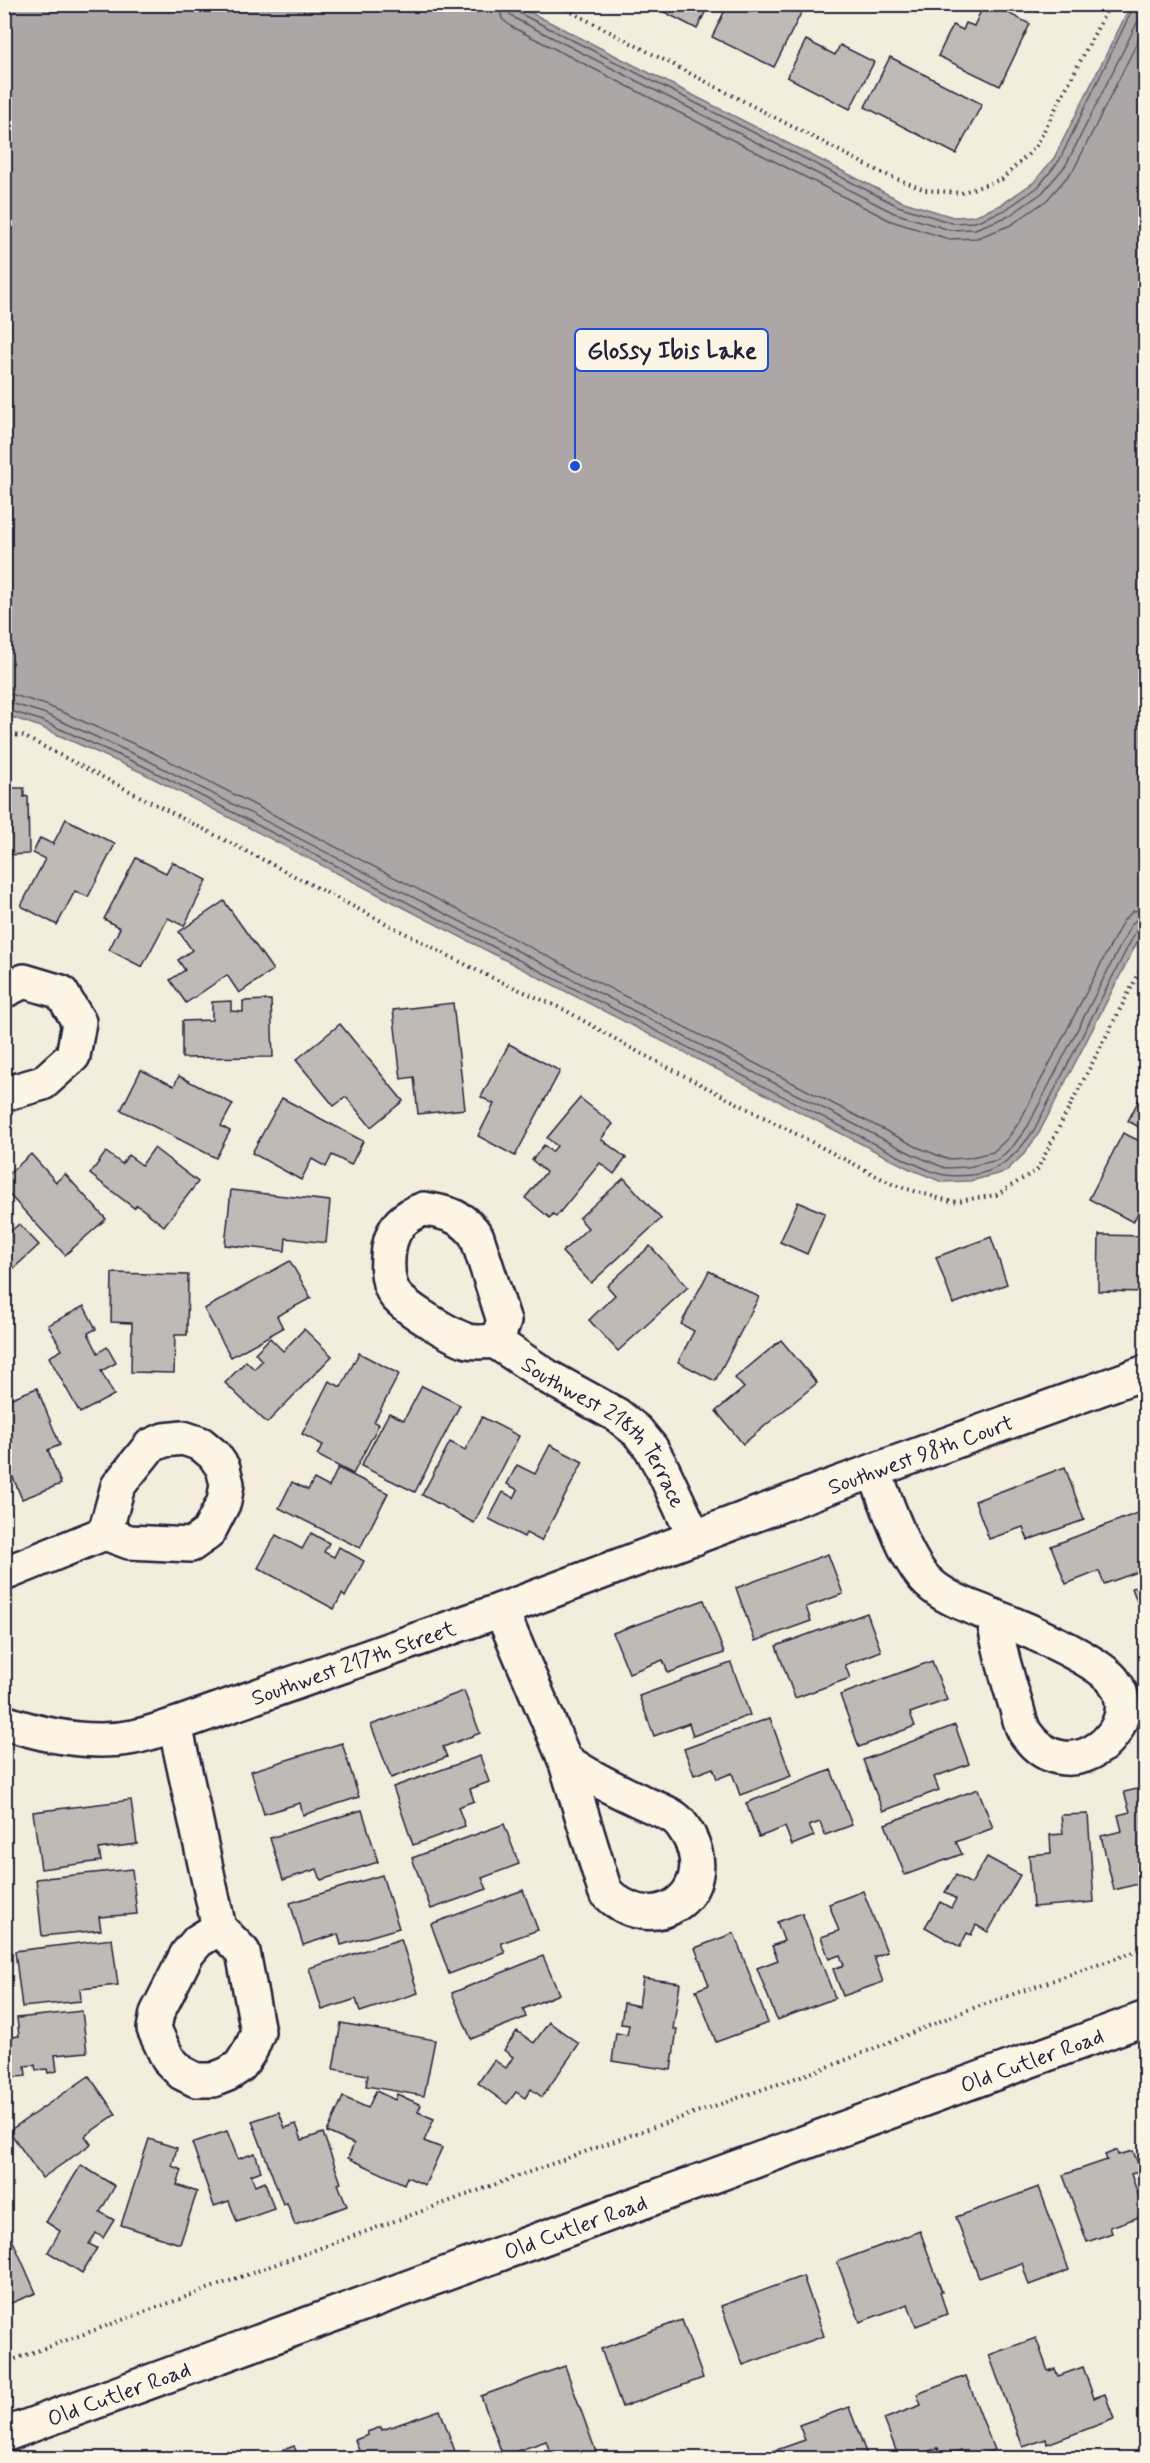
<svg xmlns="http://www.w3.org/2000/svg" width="1150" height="2463" viewBox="0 0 1150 2463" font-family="Mynerve,sans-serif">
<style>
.water{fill:#aca7a6;stroke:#75727b;stroke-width:1.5}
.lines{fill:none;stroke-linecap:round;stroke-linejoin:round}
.shore{stroke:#595766;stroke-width:1.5}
.building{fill:#bfbab6;stroke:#22223b;stroke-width:1.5}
.minor-casing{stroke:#22223b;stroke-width:38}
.path{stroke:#22223b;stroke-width:4;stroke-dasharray:1.5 4.5;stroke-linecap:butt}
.minor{stroke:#fcf5e5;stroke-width:33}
.labels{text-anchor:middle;stroke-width:4.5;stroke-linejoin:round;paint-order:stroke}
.street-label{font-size:22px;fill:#22223b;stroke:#fcf5e5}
.leader{fill:none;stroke:#1d4ed8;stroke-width:2}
.callout-dot{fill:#1d4ed8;stroke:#fcf5e5;stroke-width:2}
.callout{fill:#fcf5e5;stroke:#1d4ed8;stroke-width:2}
.callout-label{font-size:24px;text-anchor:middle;font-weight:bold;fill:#22223b}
</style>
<rect width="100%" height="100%" fill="#f3edde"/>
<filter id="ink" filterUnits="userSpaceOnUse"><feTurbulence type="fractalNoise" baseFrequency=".0167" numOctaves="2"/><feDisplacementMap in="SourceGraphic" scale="12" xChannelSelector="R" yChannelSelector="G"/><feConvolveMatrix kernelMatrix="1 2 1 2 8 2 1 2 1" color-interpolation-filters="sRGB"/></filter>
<g filter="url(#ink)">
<polygon class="water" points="5,4 516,5 901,201 953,217 974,216 1001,205 1034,182 1054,158 1131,5 1145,5 1145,927 1039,1133 1024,1154 1005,1172 970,1181 942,1182 908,1168 141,772 38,726 5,715"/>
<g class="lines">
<g class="shore">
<polyline points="499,4 502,19 512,27 891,221 949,239 977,238 1011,225 1047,200 1074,169 1146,25"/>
<polyline points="508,4 509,13 516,19 894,213 950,230 975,229 1009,216 1042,193 1066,165 1142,13 1143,4"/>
<polyline points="515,4 519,13 898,206 952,223 975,222 1005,210 1038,187 1059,161 1135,4"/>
<polyline points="4,692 46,705 150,751 917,1147 947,1159 967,1158 993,1152 1007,1139 1020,1121 1123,921 1133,911 1146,909"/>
<polyline points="4,701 43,713 147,760 914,1155 945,1168 968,1167 998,1160 1014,1145 1028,1126 1131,925 1137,919 1146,918"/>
<path d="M4,709L40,720L143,766L910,1162C921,1166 934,1174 945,1175C989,1180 1011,1164 1034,1130L1137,929L1146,925"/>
</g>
</g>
<g class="building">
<polygon points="649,4 709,4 697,29"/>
<polygon points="728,4 800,4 804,7 774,67 712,37"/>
<polygon points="984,4 990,4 1030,24 1000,86 938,56 953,25 963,30 966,23 974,26"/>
<polygon points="1023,4 1042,4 1038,12"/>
<polygon points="806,40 835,55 840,45 874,62 850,109 787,77"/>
<polygon points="890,57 982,104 956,154 865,107"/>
<polygon points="4,784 12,784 11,788 24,788 24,797 28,796 29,854 4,855"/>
<polygon points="66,819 115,844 88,897 75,891 57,925 21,906 45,859 33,853 40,838 53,844"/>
<polygon points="136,858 166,873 172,862 207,880 184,926 168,918 142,967 109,950 120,928 104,919"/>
<polygon points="224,901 273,970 239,993 227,975 186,1003 170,980 185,970 178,960 192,950 179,932"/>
<polygon points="271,1000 273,1057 182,1058 182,1021 212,1020 212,1002 231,1001 231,1011 243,1012 243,1001"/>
<polygon points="453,1003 465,1109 418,1114 414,1077 401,1079 393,1010"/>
<polygon points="340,1024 403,1101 371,1127 346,1097 334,1106 296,1060"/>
<polygon points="509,1044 560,1071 515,1156 478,1136 494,1104 481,1097"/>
<polygon points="141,1070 174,1086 179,1076 233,1104 221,1126 230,1131 216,1158 121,1110"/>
<polygon points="1146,1086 1146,1131 1128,1121"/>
<polygon points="282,1098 363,1141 351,1165 332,1155 326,1167 312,1159 301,1180 252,1153"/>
<polygon points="580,1098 613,1124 601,1139 626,1158 614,1174 600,1163 556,1217 553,1214 550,1218 525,1198 546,1172 532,1160 544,1145 552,1152 557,1146 547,1138"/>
<polygon points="1123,1133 1146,1144 1146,1208 1142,1206 1133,1222 1089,1199"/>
<polygon points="154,1148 198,1182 164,1226 137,1205 134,1208 90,1174 106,1152 122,1164 128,1155 142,1165"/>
<polygon points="31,1154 56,1182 65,1174 106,1219 65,1255 4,1189 4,1178"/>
<polygon points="624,1178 661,1219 591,1283 562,1252 588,1228 579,1218"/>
<polygon points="231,1190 330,1201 326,1243 286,1238 285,1251 225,1245"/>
<polygon points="798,1202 825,1213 807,1254 780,1242"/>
<polygon points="4,1224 11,1231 19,1224 39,1245 4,1277"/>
<polygon points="1099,1235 1146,1236 1146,1292 1098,1291"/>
<polygon points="991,1237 1007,1284 953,1304 936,1257"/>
<polygon points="650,1246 688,1287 618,1351 589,1320 615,1295 607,1286"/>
<polygon points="290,1261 311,1298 277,1316 283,1328 231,1357 204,1309"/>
<polygon points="709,1271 759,1297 715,1381 678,1362 694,1331 681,1324"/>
<polygon points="112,1273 188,1275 187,1335 175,1335 174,1373 131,1372 132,1323 111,1322"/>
<polygon points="84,1306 96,1329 88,1333 98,1353 107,1347 116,1363 101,1371 114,1395 80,1413 49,1357 62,1350 48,1325"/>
<polygon points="304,1329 332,1356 267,1423 225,1383 246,1361 254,1369 262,1361 255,1353 270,1338 283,1351"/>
<polygon points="781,1340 817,1383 743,1444 716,1411 744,1388 735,1378"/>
<polygon points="359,1353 399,1374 374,1422 379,1424 353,1474 317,1455 323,1445 302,1434 329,1381 341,1387"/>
<polygon points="422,1386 460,1405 415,1492 361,1466 389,1413 404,1420"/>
<polygon points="37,1388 60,1445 48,1450 61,1484 22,1499 4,1456 4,1401"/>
<polygon points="482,1417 519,1436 474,1523 422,1495 450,1442 465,1450"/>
<polygon points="550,1445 583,1462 541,1541 526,1533 524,1537 489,1519 503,1492 514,1498 518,1490 507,1484 517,1465 535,1474"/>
<polygon points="1065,1467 1084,1520 1028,1540 1023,1527 989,1539 975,1501"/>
<polygon points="338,1468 388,1493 360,1548 279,1508 292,1482 308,1490 314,1479 329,1487"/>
<polygon points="1140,1512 1146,1525 1146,1569 1104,1584 1099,1571 1066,1584 1051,1546"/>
<polygon points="311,1533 329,1543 324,1552 334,1557 339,1547 364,1561 345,1597 342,1594 334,1609 258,1568 276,1535 302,1549"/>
<polygon points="828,1554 843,1594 806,1607 811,1621 755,1641 736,1588"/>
<polygon points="1146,1583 1146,1623 1145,1623 1132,1588"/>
<polygon points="704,1600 724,1653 668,1673 663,1660 629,1673 613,1633"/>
<polygon points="867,1613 881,1651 845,1665 850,1678 795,1698 776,1646"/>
<polygon points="932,1661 947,1700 910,1713 915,1726 859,1747 840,1695"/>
<polygon points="731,1663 750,1715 693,1736 689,1723 654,1736 639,1696"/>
<polygon points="464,1691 480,1733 443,1747 447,1757 391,1778 371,1725"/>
<polygon points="770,1718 791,1776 740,1795 732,1773 717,1779 713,1768 694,1775 684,1749"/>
<polygon points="955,1725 969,1764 934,1777 939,1790 883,1811 863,1760"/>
<polygon points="342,1743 359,1797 303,1815 300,1803 264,1814 251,1771"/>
<polygon points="480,1756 489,1782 470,1789 474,1801 458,1807 465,1826 413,1845 393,1787"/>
<polygon points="831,1770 852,1825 825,1835 820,1822 809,1826 814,1836 792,1845 785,1827 759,1837 746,1803"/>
<polygon points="1146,1787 1146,1882 1114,1890 1101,1836 1122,1831 1118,1815 1130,1812 1124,1792"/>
<polygon points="978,1789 993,1828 956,1842 962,1854 905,1875 885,1824"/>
<polygon points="131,1800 137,1844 99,1849 101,1861 41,1869 33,1812"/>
<polygon points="362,1810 378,1862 321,1880 317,1869 283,1880 270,1838"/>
<polygon points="1088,1814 1094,1902 1033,1907 1029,1855 1051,1853 1050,1835 1063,1834 1061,1815"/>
<polygon points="504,1824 519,1864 482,1878 487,1889 431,1909 412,1858"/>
<polygon points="987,1857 1020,1875 988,1932 976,1925 971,1935 967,1933 960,1947 925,1927 940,1902 951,1908 956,1899 945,1892 956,1875 971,1884"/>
<polygon points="132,1869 137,1914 99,1917 101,1930 42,1936 36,1879"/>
<polygon points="382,1875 399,1928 341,1945 338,1934 303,1945 290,1903"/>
<polygon points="523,1890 538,1930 501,1943 505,1953 449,1974 431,1924"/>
<polygon points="863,1891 887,1952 874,1957 883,1982 843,1996 833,1969 844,1965 840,1955 829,1959 821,1937 839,1931 829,1904"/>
<polygon points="802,1913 835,1998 777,2020 757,1968 778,1960 772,1946 784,1941 777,1922"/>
<polygon points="734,1933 768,2023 716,2042 696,1990 709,1985 695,1948"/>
<polygon points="112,1939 118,1985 80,1989 81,2001 22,2007 15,1951"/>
<polygon points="401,1939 418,1993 360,2012 356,1999 322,2010 309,1968"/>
<polygon points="543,1956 559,1994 523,2009 526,2017 471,2039 452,1993"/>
<polygon points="643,1978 680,1983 673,2029 677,2029 671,2070 612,2061 616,2033 627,2035 629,2025 621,2024 624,2003 639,2006"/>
<polygon points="82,2011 87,2052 55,2055 57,2071 48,2073 47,2069 36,2070 35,2065 25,2066 26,2076 4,2078 4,2038 19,2036 17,2018"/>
<polygon points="549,2022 579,2044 542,2097 531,2089 525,2098 516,2092 507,2104 478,2083 494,2060 506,2068 513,2057 504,2050 517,2031 534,2043"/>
<polygon points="341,2023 435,2040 424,2096 366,2086 368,2075 333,2069"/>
<polygon points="89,2076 116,2114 85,2136 91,2144 42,2178 9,2131"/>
<polygon points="376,2091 395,2100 397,2094 421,2105 418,2112 434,2119 424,2141 442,2148 425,2185 407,2177 404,2184 348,2158 354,2144 327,2132 343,2097 368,2108"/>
<polygon points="279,2112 285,2128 296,2124 302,2140 323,2133 341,2183 338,2184 347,2206 295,2225 287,2203 283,2204 252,2121"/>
<polygon points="227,2131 238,2159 255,2153 261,2171 251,2175 255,2186 265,2182 274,2209 237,2222 229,2201 214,2206 192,2143"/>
<polygon points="149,2139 177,2148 172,2166 182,2170 177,2185 197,2192 180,2244 121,2225"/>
<polygon points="1117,2150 1118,2155 1133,2151 1141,2171 1131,2174 1145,2215 1110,2227 1112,2233 1087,2242 1063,2175 1107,2160 1105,2155"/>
<polygon points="81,2165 115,2186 100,2212 114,2220 103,2238 96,2233 89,2244 97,2248 82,2273 48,2252 60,2231 46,2222"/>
<polygon points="1039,2187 1069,2270 1029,2285 1022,2263 979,2278 956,2217"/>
<polygon points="920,2231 942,2292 940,2292 947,2314 916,2326 908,2304 860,2322 837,2262"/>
<polygon points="13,2241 36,2293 4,2306 4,2245"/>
<polygon points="803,2276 824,2336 743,2365 721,2306"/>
<polygon points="682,2320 703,2378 622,2407 601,2349"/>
<polygon points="1036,2338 1048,2371 1055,2369 1058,2376 1083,2367 1094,2398 1105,2394 1114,2419 1047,2444 1046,2439 1023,2447 989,2355"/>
<polygon points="565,2366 596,2452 579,2458 552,2458 546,2441 503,2456 481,2396"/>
<polygon points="966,2376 994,2450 972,2458 964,2458 961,2450 942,2457 938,2448 908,2458 899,2458 884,2419 921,2405 917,2394"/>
<polygon points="849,2407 868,2458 770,2458 768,2453 805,2440 799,2425"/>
<polygon points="440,2410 456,2454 442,2458 362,2458 355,2440 368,2435 367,2432 381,2427 382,2430"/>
<polygon points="294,2446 299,2458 262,2458"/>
</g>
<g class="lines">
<defs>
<g id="minor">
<polyline points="4,991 24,981 61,992 79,1022 73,1056 43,1083 4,1094"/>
<path d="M424,1209C446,1212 465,1217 477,1237L504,1321L496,1342C487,1341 476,1343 468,1341C452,1336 402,1307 394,1293C386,1279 387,1263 389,1248C393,1226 404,1216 424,1209Z"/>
<path id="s1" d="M496,1342L548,1377L617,1415L637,1431L651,1448L663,1470L695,1538"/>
<polygon points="183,1438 201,1444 214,1455 223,1468 227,1484 224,1502 208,1533 191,1545 129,1542 105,1533 118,1486 150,1446 164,1440"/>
<path d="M874,1471C887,1502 905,1561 928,1582C945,1599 972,1607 993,1616"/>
<polyline points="4,1574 105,1533"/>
<polyline points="501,1610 565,1760"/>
<path d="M993,1616C1022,1627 1094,1658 1113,1680C1150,1727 1069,1795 1026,1734C1021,1727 1019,1717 1017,1709C1007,1678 999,1648 993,1616Z"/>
<path id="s2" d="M4,1722C45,1736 91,1745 134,1737C148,1734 162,1729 175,1725L501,1610L818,1491L1146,1372"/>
<polyline points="175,1725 219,1928 243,1952 258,2032 251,2049 240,2066 228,2074 213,2080 196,2080 182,2073 168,2059 154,2029 157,2013 187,1954 198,1941 219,1928"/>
<path d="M565,1760C589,1777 615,1789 642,1802C652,1807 666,1811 675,1818C681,1822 685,1830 689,1836C720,1896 651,1941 605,1891Z"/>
<path id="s3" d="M4,2435L1146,2018"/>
</g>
</defs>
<use href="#minor" class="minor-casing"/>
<g class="path">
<polyline points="556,4 882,173 925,190 961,193 1002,179 1035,148 1110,4"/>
<polyline points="4,734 23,736 486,975 565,1010 631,1048 894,1185 952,1202 996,1195 1037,1170 1146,959"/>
<polyline points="4,2363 645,2130 836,2064 965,2011 1146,1948"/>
</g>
<use href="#minor" class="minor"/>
</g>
</g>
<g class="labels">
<g class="street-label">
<text dy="8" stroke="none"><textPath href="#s1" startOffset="144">Southwest 218th Terrace</textPath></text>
<text dy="8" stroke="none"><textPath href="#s2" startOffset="968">Southwest 98th Court</textPath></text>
<text dy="8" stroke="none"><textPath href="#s2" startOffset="364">Southwest 217th Street</textPath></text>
<text dy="8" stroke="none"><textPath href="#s3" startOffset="1094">Old Cutler Road</textPath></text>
<text dy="8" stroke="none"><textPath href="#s3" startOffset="608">Old Cutler Road</textPath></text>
<text dy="8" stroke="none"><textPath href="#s3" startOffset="122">Old Cutler Road</textPath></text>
</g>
</g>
<path class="leader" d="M575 466L575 350"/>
<circle class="callout-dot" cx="575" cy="466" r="6"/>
<rect class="callout" x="575" y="329" width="193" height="42" rx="6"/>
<g class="callout-label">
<text x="672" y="358">Glossy Ibis Lake</text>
</g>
<rect width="1150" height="2463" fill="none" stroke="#fcf5e5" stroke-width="24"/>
<rect x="12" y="12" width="1126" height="2439" fill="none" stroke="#22223b" stroke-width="2" filter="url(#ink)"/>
</svg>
